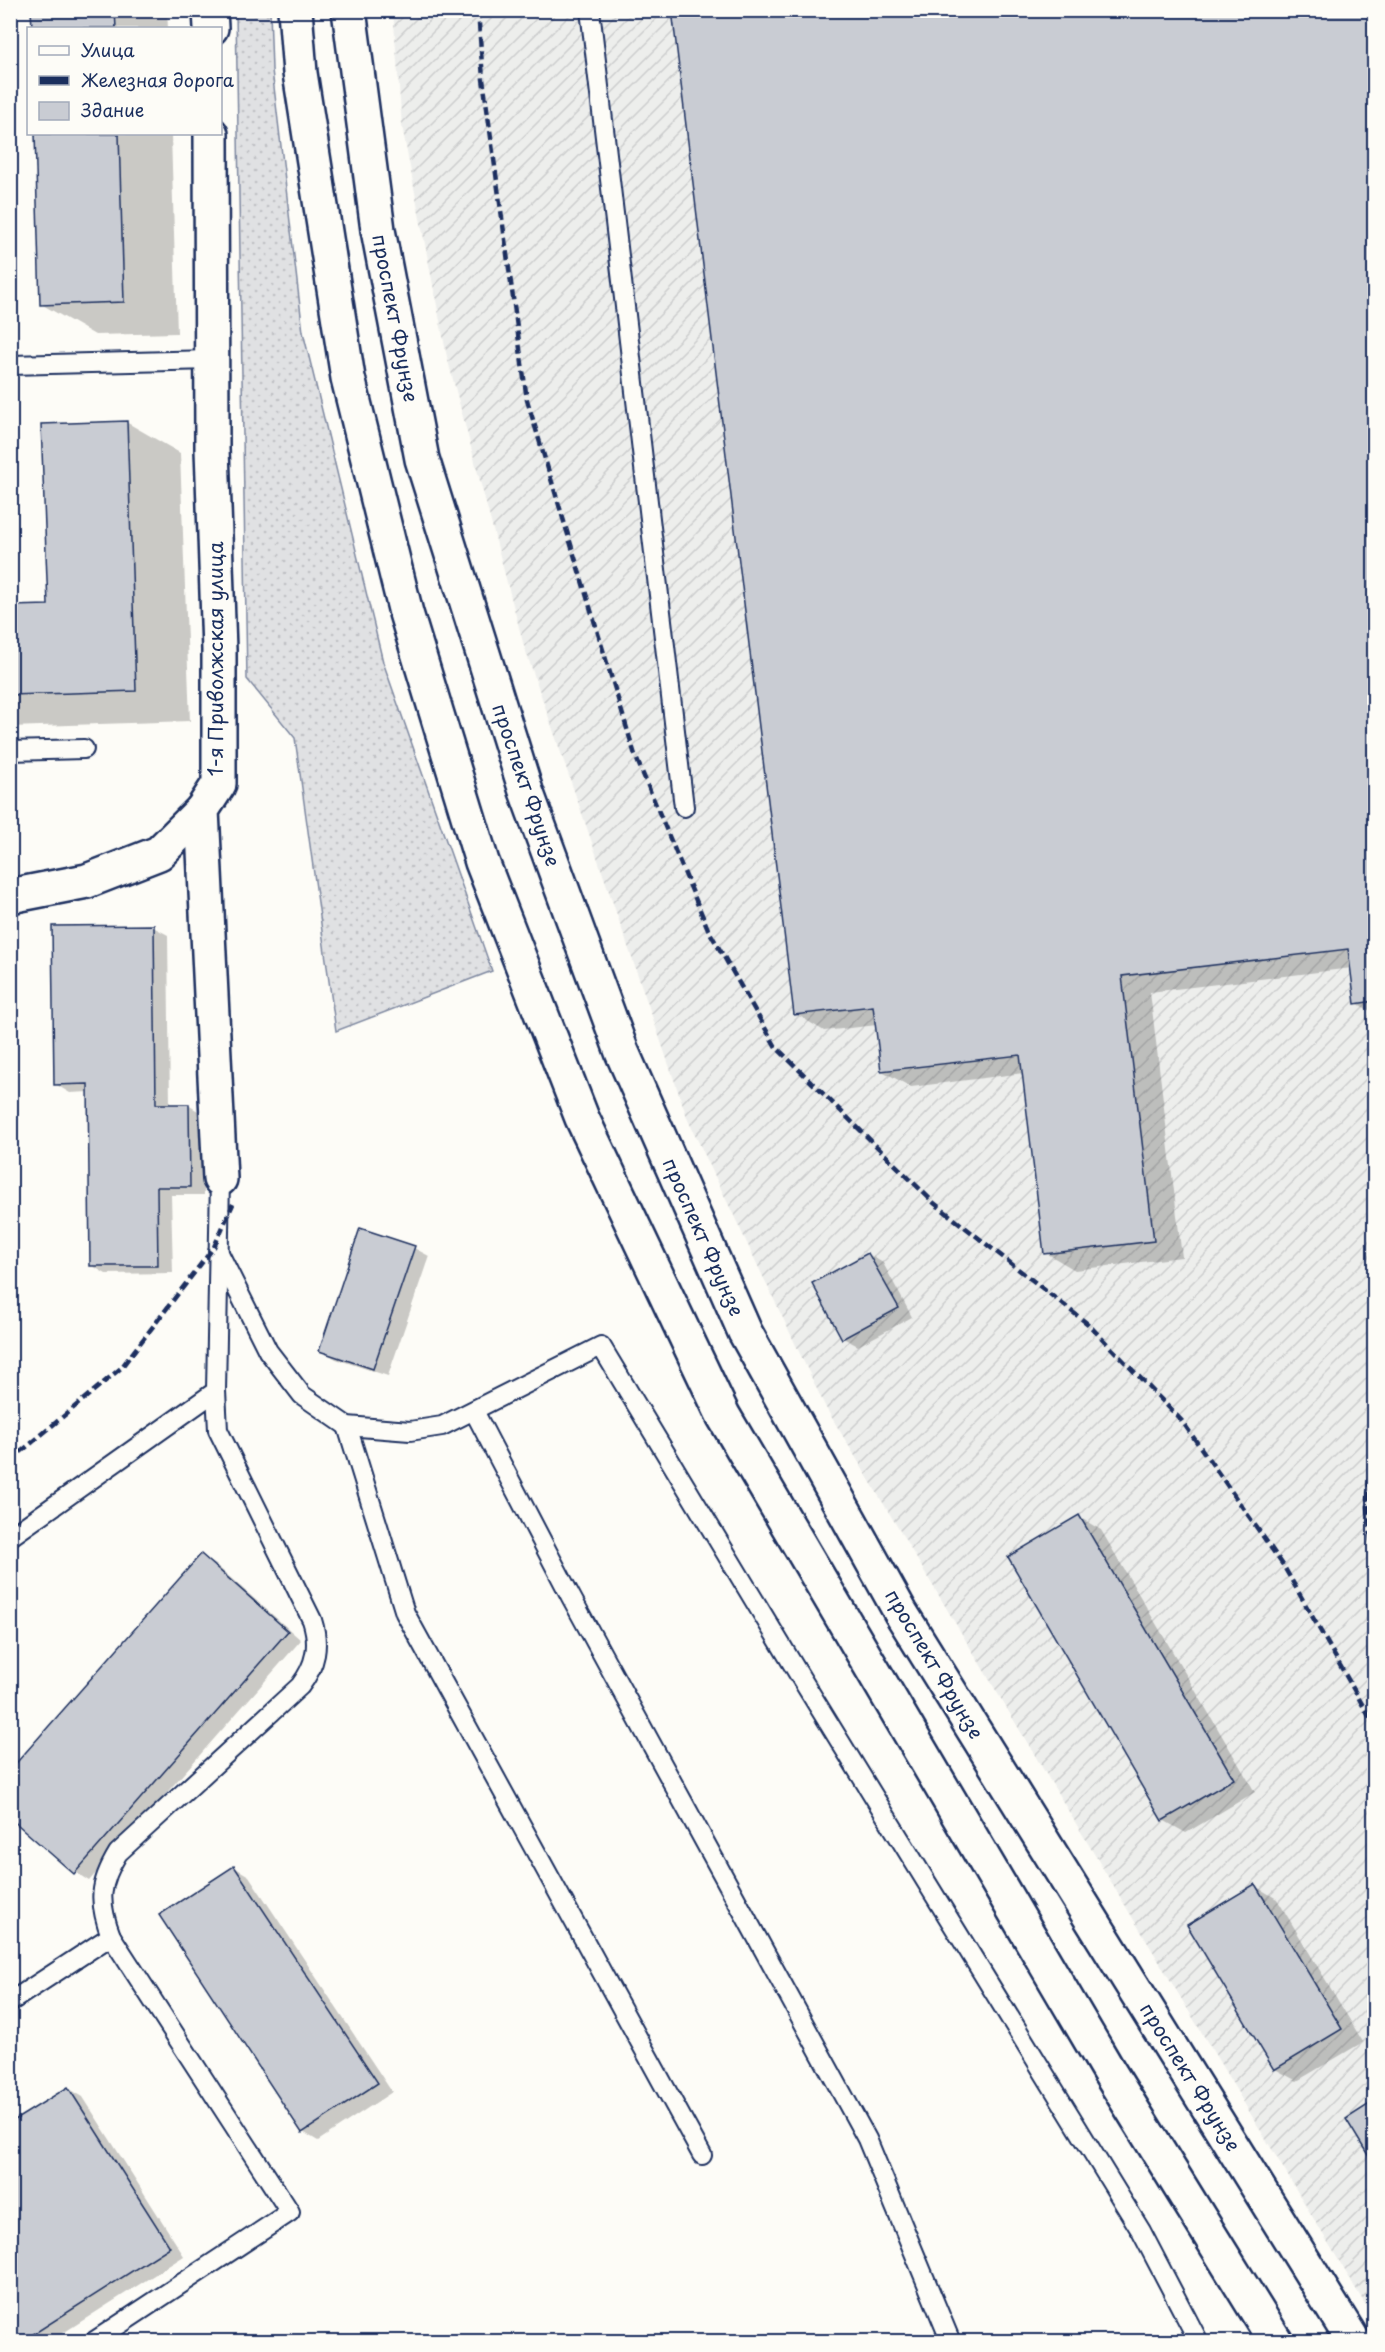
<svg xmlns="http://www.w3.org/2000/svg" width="1385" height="2352" viewBox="0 0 1385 2352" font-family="'Playpen Sans',sans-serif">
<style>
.industrial{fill:url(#industrial-furrows)}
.grass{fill:url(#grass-dots);stroke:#7e88a0;stroke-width:1.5}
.shadow{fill:#0003}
.building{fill:#c9ccd3;stroke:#1b2f5e;stroke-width:1.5}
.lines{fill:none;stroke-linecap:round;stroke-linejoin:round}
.service-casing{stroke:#1b2f5e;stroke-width:22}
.minor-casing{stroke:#1b2f5e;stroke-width:38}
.secondary-casing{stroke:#1b2f5e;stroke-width:38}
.service{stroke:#fdfcf7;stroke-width:18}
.minor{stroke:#fdfcf7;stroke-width:33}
.secondary{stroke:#fdfcf7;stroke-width:33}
.rail{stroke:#1b2f5e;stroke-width:4.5;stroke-dasharray:9 4.5;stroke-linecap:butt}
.labels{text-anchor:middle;stroke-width:4.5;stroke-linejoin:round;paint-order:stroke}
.street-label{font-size:20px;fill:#1b2f5e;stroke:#fdfcf7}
</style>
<defs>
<pattern id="industrial-furrows" width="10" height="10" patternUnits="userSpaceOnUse" patternTransform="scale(1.5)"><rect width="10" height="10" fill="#edeeec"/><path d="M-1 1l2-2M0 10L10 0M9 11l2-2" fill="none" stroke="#cbcccd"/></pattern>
<pattern id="grass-dots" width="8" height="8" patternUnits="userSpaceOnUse" patternTransform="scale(1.5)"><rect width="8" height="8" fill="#e0e1e3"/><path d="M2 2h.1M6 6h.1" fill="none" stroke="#c0c1c5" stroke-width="1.8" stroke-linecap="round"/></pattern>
</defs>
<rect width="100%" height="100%" fill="#fdfcf7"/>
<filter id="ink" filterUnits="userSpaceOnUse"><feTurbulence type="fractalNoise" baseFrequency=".0167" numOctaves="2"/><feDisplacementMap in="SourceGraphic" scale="12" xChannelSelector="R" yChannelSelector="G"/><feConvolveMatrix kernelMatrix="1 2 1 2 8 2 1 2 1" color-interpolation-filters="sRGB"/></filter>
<g filter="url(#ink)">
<polygon class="industrial" points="393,11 1374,11 1374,2319 826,1408 688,1120 524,646 447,357 402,126"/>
<polygon class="grass" points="236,11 270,11 272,70 303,332 383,662 492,971 336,1031 295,738 247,679"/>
<g class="shadow">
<polygon points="32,10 167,10 168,28 33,28"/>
<polygon points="674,10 1374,10 1374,1013 1356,1003 1352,968 1150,992 1182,1257 1075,1270 1046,1253 1024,1073 911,1087 882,1071 877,1025 824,1031 796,1014"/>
<polygon points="36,134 171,134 177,333 95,335 41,304"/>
<polygon points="126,422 180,453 190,721 10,727 10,607 49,606"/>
<polygon points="153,927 168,935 170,1105 188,1105 203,1114 204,1195 171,1195 173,1273 106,1274 91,1265 89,1092 70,1093 55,1084"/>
<polygon points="414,1248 429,1256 388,1376 336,1359 321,1350"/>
<polygon points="868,1254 883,1263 912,1317 858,1346 843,1338"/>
<polygon points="1079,1517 1101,1530 1255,1792 1186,1833 1163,1820"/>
<polygon points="201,1556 216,1565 301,1640 89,1881 75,1872"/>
<polygon points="234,1867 249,1876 392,2092 318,2141 303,2132 161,1916"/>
<polygon points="1255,1886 1277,1899 1363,2042 1297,2081 1275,2069"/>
<polygon points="68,2088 83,2097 184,2256 49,2342 10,2342"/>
<polygon points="1374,2103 1374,2162 1348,2120"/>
</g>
<g class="building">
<polygon points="31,10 115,10 116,28 32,28"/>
<polygon points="672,10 1374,10 1374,1001 1355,1004 1348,949 1122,976 1154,1241 1044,1254 1020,1055 881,1071 873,1006 794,1015"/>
<polygon points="35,134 119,134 124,302 40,305"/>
<polygon points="127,421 136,691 10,695 10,606 48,605 41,424"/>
<polygon points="154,925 156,1104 189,1104 190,1187 157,1187 158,1266 90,1266 88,1084 54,1085 52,926"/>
<polygon points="360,1228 415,1246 373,1369 319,1351"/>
<polygon points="868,1253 899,1308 842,1339 812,1283"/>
<polygon points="1079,1515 1234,1779 1162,1821 1008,1557"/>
<polygon points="201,1554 288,1631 74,1874 10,1818 10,1770"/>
<polygon points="234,1866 378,2083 302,2133 159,1915"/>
<polygon points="1255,1884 1342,2029 1274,2070 1187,1925"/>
<polygon points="68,2087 170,2247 21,2342 10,2342 10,2123"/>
<polygon points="1374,2101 1374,2165 1346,2119"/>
</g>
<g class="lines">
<defs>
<g id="service">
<polyline points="590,10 684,807"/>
<polyline points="10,365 212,360"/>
<polyline points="10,751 84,749"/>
<polyline points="218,1251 268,1351 302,1395 347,1426 410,1431 442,1426 601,1346 801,1678 1141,2231 1199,2342"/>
<polyline points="474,1411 571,1597 867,2139 951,2342"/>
<polyline points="347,1426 405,1613 702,2155"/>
<polyline points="10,1537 216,1391 220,1179"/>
<path d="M111,1936C98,1902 99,1884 118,1853L300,1686C316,1665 320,1645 312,1620L218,1430L216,1391"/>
<polyline points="10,2002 111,1936 290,2212 93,2342"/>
</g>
<g id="minor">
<polyline points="210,10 211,28"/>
<polyline points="211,134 212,449 219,650 219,784 202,810 220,1179"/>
<polyline points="10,896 87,881 159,853 202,810"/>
</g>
<g id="secondary">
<polyline points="295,10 300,73 348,378 406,613 482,862 582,1118 723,1415 1108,2070 1276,2342"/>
<polyline points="349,10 378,230 422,459 526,791 622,1052 745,1332 901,1613 1354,2342"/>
</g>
</defs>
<use href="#service" class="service-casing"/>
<use href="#minor" class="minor-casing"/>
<use href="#secondary" class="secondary-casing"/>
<use href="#service" class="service"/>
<use href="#minor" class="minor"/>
<use href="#secondary" class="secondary"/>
<g class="rail">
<polyline points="478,10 483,79 527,400 635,755 708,929 776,1047 934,1203 1088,1324 1182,1421 1283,1565 1374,1725"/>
<polyline points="1374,1370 1368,1507 1374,1569"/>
<polyline points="10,1461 121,1368 214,1247 233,1204"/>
</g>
</g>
</g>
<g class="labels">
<g class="street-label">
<text transform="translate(395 318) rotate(79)" y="7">проспект Фрунзе</text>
<text transform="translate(216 659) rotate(-90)" y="7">1-я Приволжская улица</text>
<text transform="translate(526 785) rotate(71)" y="7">проспект Фрунзе</text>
<text transform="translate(703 1237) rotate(66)" y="7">проспект Фрунзе</text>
<text transform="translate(934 1664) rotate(59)" y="7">проспект Фрунзе</text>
<text transform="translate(1190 2077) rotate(58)" y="7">проспект Фрунзе</text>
</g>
</g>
<rect width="1385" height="2352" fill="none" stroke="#fdfcf7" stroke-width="36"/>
<rect x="18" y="18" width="1349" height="2316" fill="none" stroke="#1b2f5e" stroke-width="2" filter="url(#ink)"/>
<rect x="27" y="27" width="195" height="108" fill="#fdfcf7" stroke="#a3aaba" stroke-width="1.5"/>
<rect x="39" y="46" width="30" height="9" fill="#fdfcf7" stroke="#a3aaba" stroke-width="1.5"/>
<text x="81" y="57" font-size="18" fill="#1b2f5e">Улица</text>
<rect x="39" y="76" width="30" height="9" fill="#1b2f5e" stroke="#a3aaba" stroke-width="1.5"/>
<text x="81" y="87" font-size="18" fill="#1b2f5e">Железная дорога</text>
<rect x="39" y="102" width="30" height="18" fill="#c9ccd3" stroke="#a3aaba" stroke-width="1.5"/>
<text x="81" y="117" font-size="18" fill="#1b2f5e">Здание</text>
</svg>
